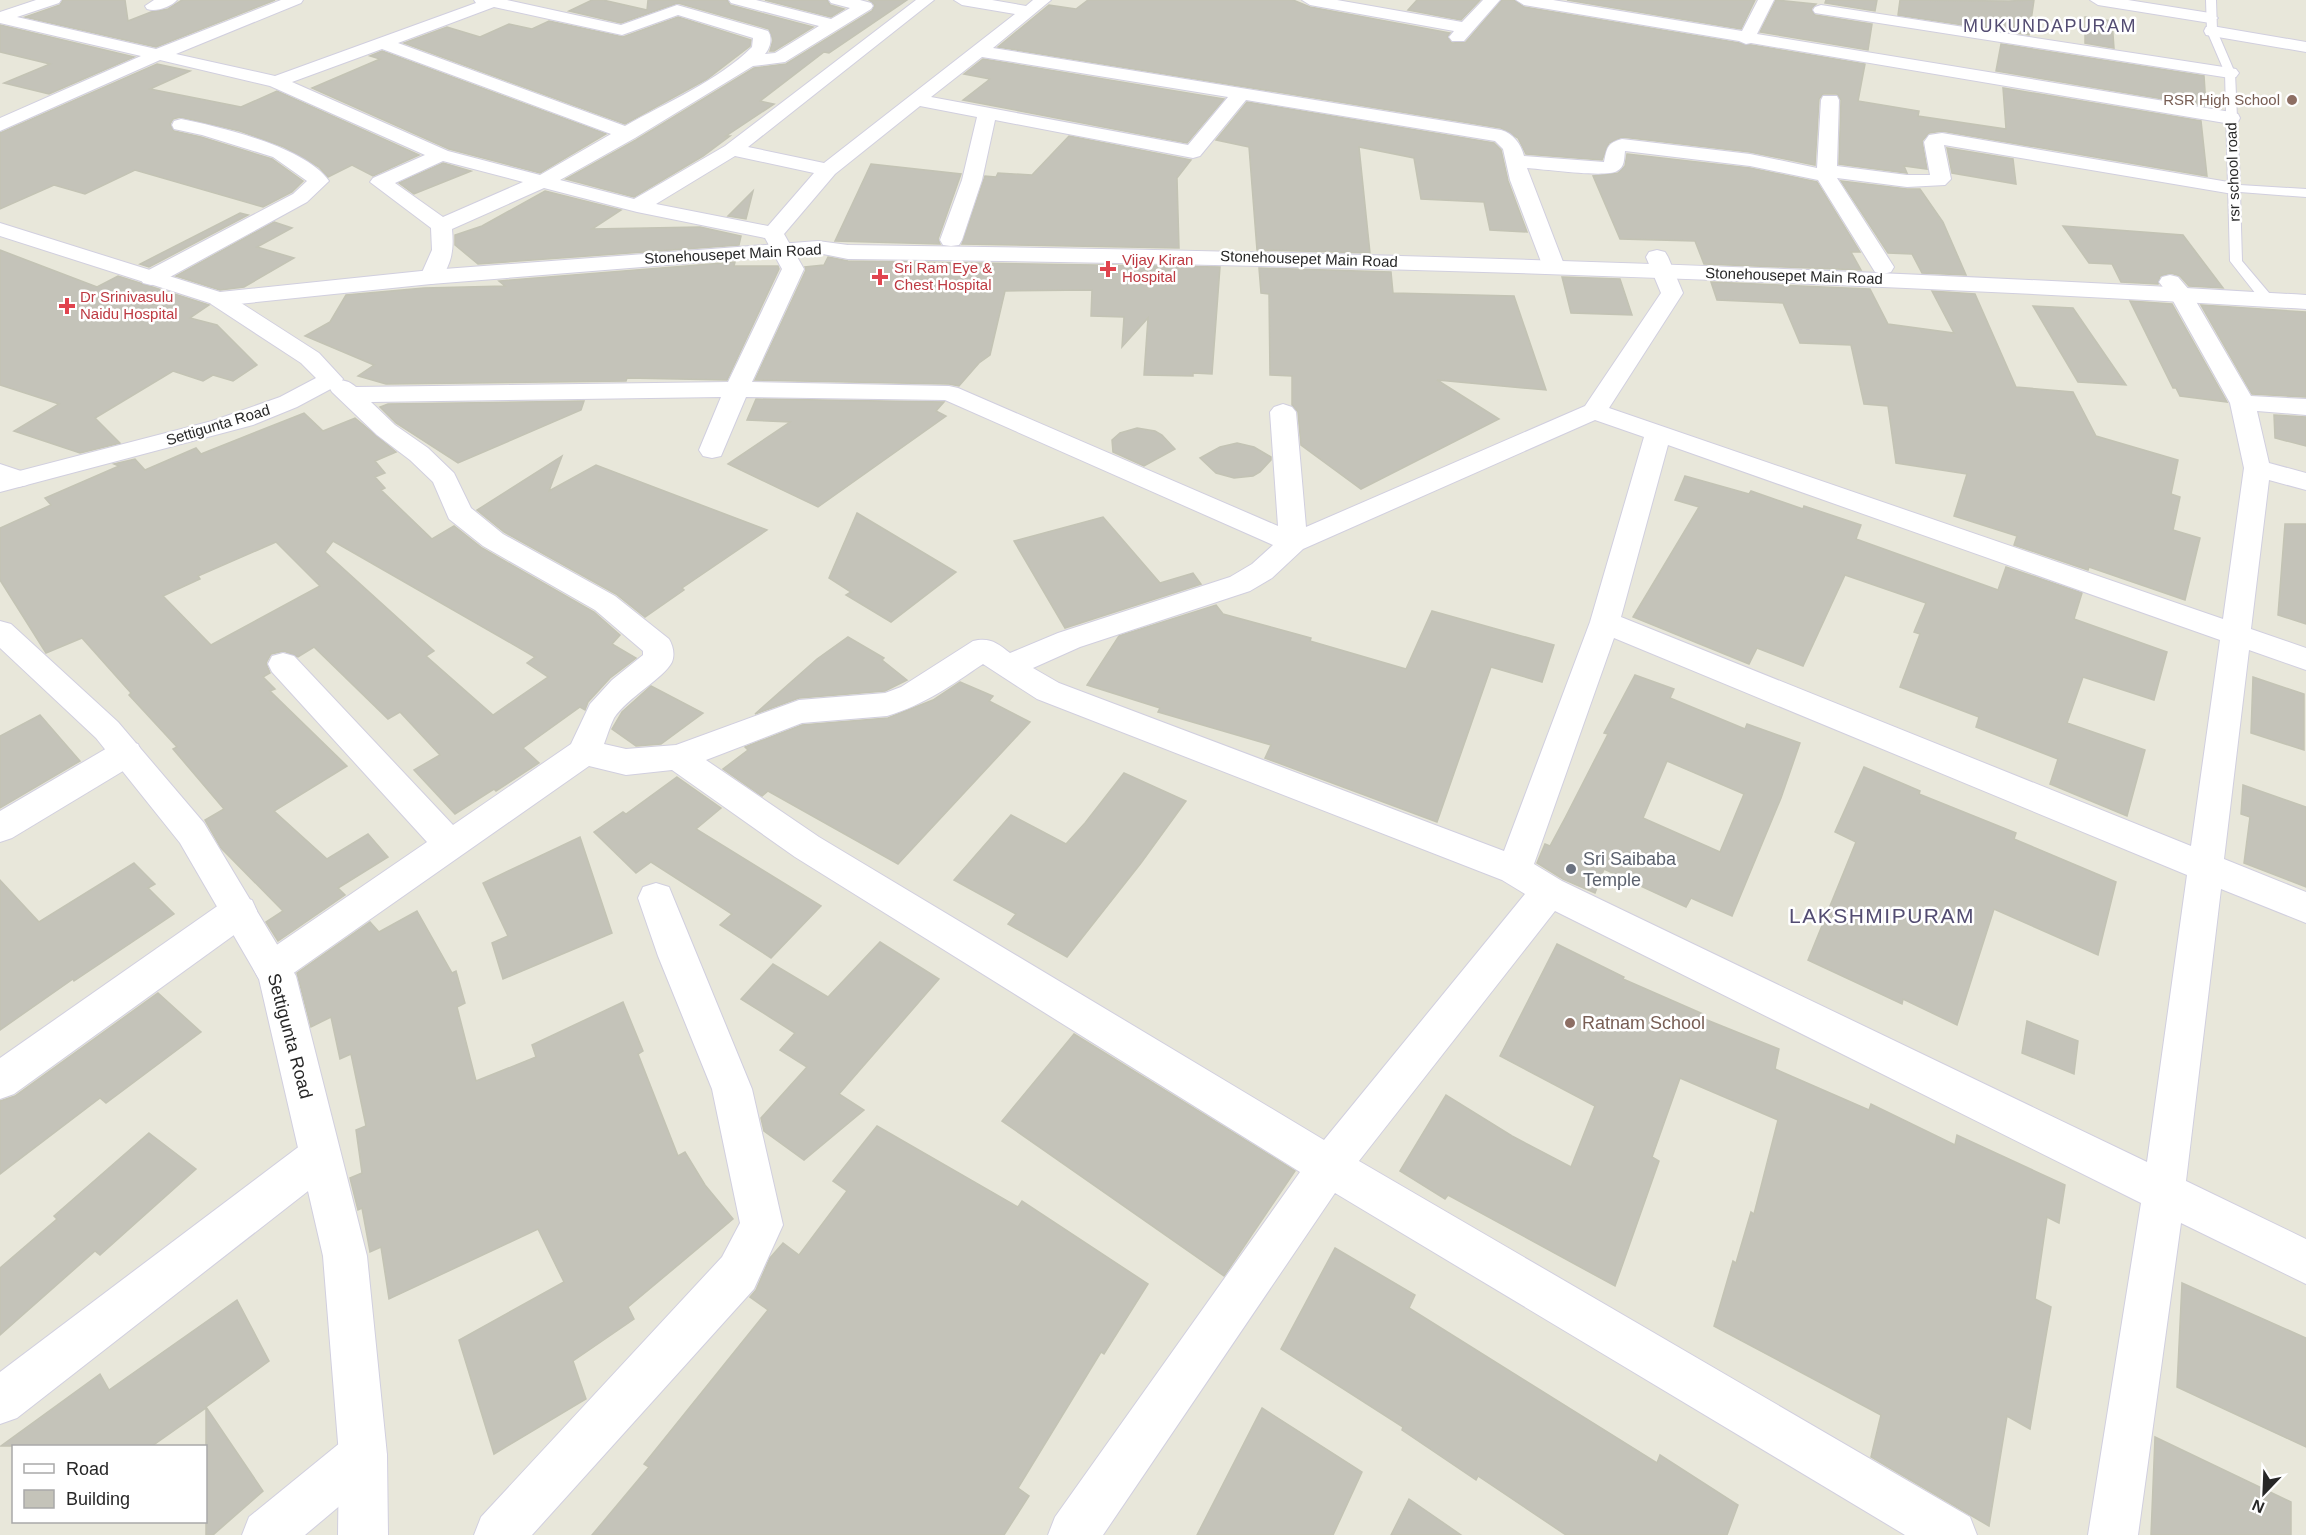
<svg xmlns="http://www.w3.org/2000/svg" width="2306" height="1535" viewBox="0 0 2306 1535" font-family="Helvetica,sans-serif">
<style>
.building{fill:#c4c3b9;stroke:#c3c3b4;stroke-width:1.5;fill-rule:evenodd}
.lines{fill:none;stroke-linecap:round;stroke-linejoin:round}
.service-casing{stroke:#d1cfdf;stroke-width:2}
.minor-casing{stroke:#d1cfdf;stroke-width:2}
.tertiary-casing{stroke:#d1cfdf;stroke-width:2}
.secondary-casing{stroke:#d1cfdf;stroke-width:2}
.service{fill:#fff;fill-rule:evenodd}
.minor{fill:#fff;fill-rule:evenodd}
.tertiary{fill:#fff;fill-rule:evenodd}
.secondary{fill:#fff;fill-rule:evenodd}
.education-dot{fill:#8d6e63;stroke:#fff;stroke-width:2}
.health-dot{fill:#e0444e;stroke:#fff;stroke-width:2}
.worship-dot{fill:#6b7280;stroke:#fff;stroke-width:2}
.labels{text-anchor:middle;stroke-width:5;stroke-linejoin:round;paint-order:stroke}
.far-education-label{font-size:15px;fill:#785e54;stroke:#fff;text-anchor:end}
.far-street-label{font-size:15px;fill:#272727;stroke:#fff}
.far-health-label{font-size:15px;fill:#be3a42;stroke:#fff;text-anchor:start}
.far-quarter-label{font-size:18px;letter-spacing:1.5px;fill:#534c72;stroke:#fff}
.worship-label{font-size:18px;fill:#5b616d;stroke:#fff;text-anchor:start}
.education-label{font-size:18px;fill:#785e54;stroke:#fff;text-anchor:start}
.street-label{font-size:18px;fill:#272727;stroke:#fff}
.quarter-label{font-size:21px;letter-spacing:1.5px;fill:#534c72;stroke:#fff}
</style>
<rect width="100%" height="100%" fill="#e8e7da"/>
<g class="building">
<polygon points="63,0 125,0 128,21 151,12 168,9 182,0 275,0 156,47 25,17 60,5"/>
<polygon points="592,0 603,0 647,10 648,0 727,0 730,5 813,27 774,51 770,51 773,40 769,29 678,3 621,23 569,11"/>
<polygon points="765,0 827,0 830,5 844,9 831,17"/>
<polygon points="869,0 907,0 829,53 824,52 760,101 774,104 726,136 730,136 703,156 634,197 566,179 636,140 754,68 786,64 872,11 875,5"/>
<polygon points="1088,0 1293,0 1310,7 1450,33 1447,37 1452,43 1466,42 1502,0 1514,0 1524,7 1865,64 1858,101 1919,111 1918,116 2006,129 2003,88 2201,121 2207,176 1942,131 1929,133 1922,141 1927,169 1904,166 1907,173 1839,164 1841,100 1837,94 1823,94 1819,99 1815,165 1750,152 1622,137 1609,143 1602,160 1526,154 1518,138 1501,128 998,47 1049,5 1076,9"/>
<polygon points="1417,0 1480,0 1461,20 1408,10"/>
<polygon points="1567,0 1755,0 1741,29"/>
<polygon points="1776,0 1816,4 1811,9 1815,15 1872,24 1868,50 1760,32"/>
<polygon points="1826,0 1877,0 1875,11 1825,3"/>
<polygon points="1900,0 2009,1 2034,0 2029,35 1898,15"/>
<polygon points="678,17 751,40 750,46 707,79 625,124 404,43 447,27 480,37 509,24 532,29 549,21 623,37"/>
<polygon points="2085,17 2112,21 2114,48 2085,43"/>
<polygon points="0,25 134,57 49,94 4,83 50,64 0,52"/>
<polygon points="2001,44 2204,76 2206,106 1996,71"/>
<polygon points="382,51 606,134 540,173 449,149 312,88 380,59 370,56"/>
<polygon points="983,59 1224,99 1187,143 963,100 990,79 964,74"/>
<polygon points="157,64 190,71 150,89 241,107 277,91 419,155 373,176 352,165 328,177 319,167 284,147 240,131 180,117 173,119 170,124 174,131 201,137 272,159 303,181 292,192 263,207 135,170 85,194 54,185 0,209 0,133"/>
<polygon points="1247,102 1494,143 1501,150 1508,181 1527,232 1490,230 1484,202 1421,199 1414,158 1359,147 1370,253 1257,250 1249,147 1216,140"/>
<polygon points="1069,136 1191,160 1177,178 1179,248 962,244 985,176 996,177 998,173 1032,175"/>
<polygon points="1947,148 2013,159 2016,184 1952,173"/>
<polygon points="1627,154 1750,168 1817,182 1860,252 1851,252 1861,270 1704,264 1695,241 1620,239 1593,176 1618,173 1625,166"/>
<polygon points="443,163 471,171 414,194 399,183"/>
<polygon points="871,164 961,174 938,239 940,244 835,241"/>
<polygon points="1841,181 1907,189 1920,189 1943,222 1966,275 1922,273 1912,254 1888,253"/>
<polygon points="545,191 621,210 592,229 700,227 741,236 739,245 478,264 455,245 455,235 482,226"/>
<polygon points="753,191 746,219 728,216"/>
<polygon points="240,213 248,215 149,267 140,264"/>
<polygon points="274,222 292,228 257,247 294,258 244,287 220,290 176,276"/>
<polygon points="2063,226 2183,235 2223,288 2189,286 2180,276 2171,273 2160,276 2158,284 2121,282 2112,264 2089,263"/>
<polygon points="0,250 97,287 118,276 209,305 190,318 217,325 257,365 233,381 213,375 203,381 173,371 95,418 120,443 80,453 14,431 59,404 0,385"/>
<polygon points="828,257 848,261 1220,267 1212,374 1193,373 1193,376 1144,375 1148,318 1122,347 1124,317 1091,316 1092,290 1005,291 990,355 979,363 959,386 949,384 755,380 806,270 805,267 824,265"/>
<polygon points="735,262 734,266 778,266 779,269 727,380 627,378 626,381 386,384 358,376 374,365 305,336 330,322 346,295 424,288 505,286 499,281"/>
<polygon points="1259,268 1391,272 1393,293 1514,296 1546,390 1437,380 1499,419 1361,489 1301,445 1298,412 1292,405 1292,376 1270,375 1269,294 1261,293"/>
<polygon points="1562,277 1620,279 1632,315 1571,313"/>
<polygon points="1711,282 1870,289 1888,324 1954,333 1932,291 1975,294 2016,387 2073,392 2096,436 2178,460 2171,494 2180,497 2173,530 2200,538 2185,600 2089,567 2088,570 2014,545 2017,536 1954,516 1967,474 1896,463 1888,406 1864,404 1851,345 1800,343 1783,303 1717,300"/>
<polygon points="2130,301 2172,304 2227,402 2180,396 2176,388 2173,388"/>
<polygon points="2201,305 2306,312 2306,397 2252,394"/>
<polygon points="2033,306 2073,308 2126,385 2078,382"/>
<polygon points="756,399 944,402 936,411 946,416 818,507 728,464 790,422 747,420"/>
<polygon points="584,401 581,410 458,463 396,423 380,407 388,404"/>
<path d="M304,413L323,431L355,418L396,452L375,461L385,473L375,477L385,488L381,490L432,539L454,526L482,548L594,612L620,635L612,644L636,658L610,678L588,702L585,710L580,707L523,748L539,763L496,791L494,789L455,814L414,770L440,755L400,712L388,719L314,647L298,657L284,651L271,654L266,663L270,673L263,677L275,689L270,691L347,766L274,811L327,859L368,834L388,857L338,888L345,895L278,941L266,922L283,911L221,848L205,820L224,809L173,749L177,747L129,695L131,693L82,638L46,653L0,580V528L51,505L45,498L119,466L114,464L135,459L145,470L196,448L201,454ZM333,541L535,657L527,663L548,677L493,715L426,656L434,651L325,552ZM276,542L320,586L211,645L163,596L200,579L198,576Z"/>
<polygon points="2274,415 2306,417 2306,446 2275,438"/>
<polygon points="1137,428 1155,431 1162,435 1175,449 1144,466 1113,452 1112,440 1120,433"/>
<polygon points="1237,443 1254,447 1271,457 1271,460 1260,472 1253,476 1234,478 1216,473 1200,458 1220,447"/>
<polygon points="562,456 549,491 596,465 767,530 682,588 684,590 645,617 616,594 504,532 477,510"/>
<polygon points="1685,476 1749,494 1751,491 1803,509 1804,506 1861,525 1856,539 1998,590 2006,567 2082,593 2074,619 2167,652 2154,700 2083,677 2067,723 2145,750 2127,816 2050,784 2058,759 1976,727 1979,717 1900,687 1920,634 1914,632 1926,603 1845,575 1803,666 1757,648 1749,664 1633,617 1699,507 1675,500"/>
<polygon points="857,513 956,572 891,622 846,595 851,592 829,578"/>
<polygon points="1103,517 1160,583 1193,573 1201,584 1065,628 1014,541"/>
<polygon points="2285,524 2306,524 2306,624 2278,615"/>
<polygon points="1216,605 1223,614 1311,638 1310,641 1406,669 1432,611 1554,645 1542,682 1491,667 1437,822 1265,758 1271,745 1158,712 1160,708 1087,685 1119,636"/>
<polygon points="848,637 884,658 882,660 907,680 885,691 799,698 755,714 817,659"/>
<path d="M1635,675L1674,689L1670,698L1745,729L1747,724L1800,743L1781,798L1732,916L1691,898L1686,907L1604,869L1595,893L1563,879L1537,863L1545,844L1550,846L1565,818L1608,734L1604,733ZM1667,761L1744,794L1720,852L1643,818Z"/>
<polygon points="2253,677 2304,694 2304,750 2251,733"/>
<polygon points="960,682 993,696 989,701 1030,722 898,864 768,791 762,796 723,769 748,750 745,747 802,725 888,718 933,700"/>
<polygon points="651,686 703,713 661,744 636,746 612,729 622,712"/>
<polygon points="40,715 80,761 0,808 0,736"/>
<polygon points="1864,767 1920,791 1919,794 2016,833 2014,839 2116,882 2098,955 1994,909 1957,1025 1903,999 1902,1004 1808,960 1856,842 1835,832"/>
<polygon points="1124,773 1186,801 1141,863 1067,957 1008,924 1016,914 954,880 1011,815 1066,844 1085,823"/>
<polygon points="677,777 721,808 696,829 821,906 771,958 720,925 732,914 651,862 636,873 594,832 623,812 626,814"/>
<polygon points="2243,785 2306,807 2306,887 2244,863 2250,817 2241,814"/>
<polygon points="580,837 612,933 503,979 492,943 508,936 483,883"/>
<polygon points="134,863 155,884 148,888 174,914 74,981 73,979 0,1030 0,880 39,922"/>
<polygon points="417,911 452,973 456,971 465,1003 457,1007 476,1081 536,1057 532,1045 623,1002 643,1051 638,1054 678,1156 685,1152 705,1185 733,1219 628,1307 634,1319 573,1361 586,1399 494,1454 459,1340 564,1282 538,1229 389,1299 381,1247 370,1252 362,1208 358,1210 350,1178 362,1173 356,1130 366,1126 351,1054 340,1059 331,1017 311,1027 297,973 370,922 379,932"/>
<polygon points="880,942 939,979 839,1094 864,1110 804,1160 764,1131 761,1118 807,1067 780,1050 795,1033 741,999 773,964 828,997"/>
<polygon points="1557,944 1624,977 1623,979 1703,1014 1702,1018 1779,1049 1775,1069 1869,1110 1871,1104 1955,1145 1957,1135 2065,1185 2059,1223 2047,1217 2035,1299 2051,1307 2030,1429 2007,1416 1989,1526 1871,1457 1881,1415 1714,1326 1733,1261 1736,1263 1751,1212 1754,1214 1778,1120 1680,1078 1652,1157 1659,1161 1615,1286 1448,1195 1445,1199 1400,1171 1446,1095 1512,1136 1571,1167 1595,1106 1500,1056"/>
<polygon points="158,993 201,1032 106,1103 100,1098 0,1174 0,1101 15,1096"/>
<polygon points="2027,1021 2078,1041 2074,1074 2022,1053"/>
<polygon points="1074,1034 1295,1171 1224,1276 1002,1121"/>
<polygon points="877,1126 1018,1207 1022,1201 1148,1284 1104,1354 1101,1352 1018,1488 1029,1496 1004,1535 592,1535 649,1467 644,1464 768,1310 750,1297 756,1290 770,1258 783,1243 799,1255 847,1191 833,1181"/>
<polygon points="149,1133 196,1169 100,1255 95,1251 0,1335 0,1268 57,1219 54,1216"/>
<polygon points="1335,1248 1415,1295 1409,1308 1657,1463 1660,1455 1738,1505 1727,1535 1566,1535 1478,1476 1476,1480 1402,1430 1403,1427 1281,1349"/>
<polygon points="2182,1283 2306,1338 2306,1447 2177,1387"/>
<polygon points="237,1300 269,1361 206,1407 263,1491 213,1535 206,1535 206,1408 152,1446 1,1446 100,1374 109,1390"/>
<polygon points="1262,1408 1362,1472 1333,1535 1197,1535"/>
<polygon points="2155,1437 2291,1502 2291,1535 2151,1535"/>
<polygon points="1409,1499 1461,1535 1391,1535"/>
</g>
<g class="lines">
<defs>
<polygon id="service" points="2206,0 2216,0 2217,31 2235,73 2240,185 2306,189 2306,197 2240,192 2242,261 2275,300 2268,304 2263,303 2230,261 2225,73 2207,31"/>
<g id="minor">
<path d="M36,0H61L59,3L17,17L156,49L281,0H303L301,3L176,54L275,76L476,3L474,0H507L621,25L677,5L768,31C773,38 770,48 765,54L775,53L819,26L731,3L729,0H756L831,19L850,8L831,3L829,0H860L871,3L873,6L871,9L785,62L753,66L635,138L560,180L634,199L725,146L916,0H934L748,147L824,163L1015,14L962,5L954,0H992L1026,6L1033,0H1051L993,48L1501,130C1513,133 1521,144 1524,156L1604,162C1607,148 1607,143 1622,139L1750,154L1817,168L1821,100L1823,96H1837L1839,100L1837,166L1907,175H1930L1924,142L1929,135L1942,133L2240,184L2243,188L2240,192L2233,194L1944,145L1951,179L1945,185L1907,187L1837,178L1894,267L1891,272L1883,274L1875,272L1818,180L1750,166L1625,151C1624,159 1625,167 1617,171C1606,178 1543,169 1527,168L1565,267L1562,272L1554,274L1546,272L1543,267L1510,180L1503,149L1495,141L1246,100L1200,156L1193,158L995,120L982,180L962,240L959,245L951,246L943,245L940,240L962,180L977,117L920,106L835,174L784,234L804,269L752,382L949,386L958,388L1278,526L1270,412L1274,407L1283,404L1292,407L1296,412L1306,527L1585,406L1661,293L1646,257L1649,252L1657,250L1665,252L1668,257L1683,293L1609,408L2223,619L2244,468L2230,403L2172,299L2159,282L2162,277L2170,275L2178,277L2190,291L2251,396L2306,399V415L2257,411L2269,463L2306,473V490L2269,480L2251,629L2306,648V670L2249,650L2224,859L2306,892V923L2221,889L2186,1181L2306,1239V1284L2181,1223L2138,1535H2088L2141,1203L1555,911L1359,1161L1970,1517L1977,1535H1905L1335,1193L1103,1535H1048L1055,1517L1300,1172L795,857L672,770L626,775L589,766L285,979L272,984L259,979L253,968L259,957L427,842L272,672L268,664L272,656L283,653L294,656L453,825L571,744L590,704L612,680L643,655V651L595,610L483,546L449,519L433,482L410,460L377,435L332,392L329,387L332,382C342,379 348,380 356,387L728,382L782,269L765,238L637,212L544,188L452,229C454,250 452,263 439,282L431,284L423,282L420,277L432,250L431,228L370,182L373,178L425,155L270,86L160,60L0,131V118L141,56L0,23V12ZM494,7L622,35L678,15L753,38L752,47C718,81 667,102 625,126L398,43ZM382,49L611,134L540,175L448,151L292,82ZM982,57L1228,97L1188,145L931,97ZM735,156L814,173L768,226L656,204ZM443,161L523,182L443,217L395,183ZM721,397L699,450L703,456L712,458L721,456L746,397L945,400L1273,545L1252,564L1230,577L1058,633L1010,653C997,643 990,637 973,641L901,687L885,693L799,700L676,745L626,749L604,744C607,736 610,726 614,718C627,698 664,678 672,662C675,654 673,646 669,639L615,596L503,534L471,508L454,473L428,448L395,425L371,402ZM1595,420L1644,437L1590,622L1504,851L1059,683L1033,668L1080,647L1250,591L1272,578L1303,549ZM1668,445L2220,640L2191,846L1621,617ZM1614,638L2187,875L2147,1162L1562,881L1534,864ZM983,664L1037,699L1502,880L1525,894L1324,1140L819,837L706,760L802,723L887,716C926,704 950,686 983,664Z"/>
<path d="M154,0H177C171,7 156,12 147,9L145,6Z"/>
<polygon points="1302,0 1337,0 1462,22 1483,0 1500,0 1464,41 1452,41 1449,37 1454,31 1310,5"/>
<polygon points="1516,0 1553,0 1742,31 1758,0 1774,0 1757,34 2231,112 2238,114 2240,118 2238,122 2231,124 1751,43 1746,44 1739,41 1524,5"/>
<polygon points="2090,0 2128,0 2210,13 2218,18 2210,23 2098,5"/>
<polygon points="1821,5 2230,68 2236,69 2239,73 2236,77 2230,78 1815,13 1813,10 1815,7"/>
<polygon points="2212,26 2306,42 2306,52 2206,35 2204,31 2206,27"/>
<path d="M181,119C221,127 306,147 329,181L307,202L159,283L151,285L143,283L140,278L143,273L293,194L307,181L273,157L202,135L174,129L172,125L174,121Z"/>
<polygon points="0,464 27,473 31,479 27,485 18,487 0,481"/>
<polygon points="126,741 138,744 142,753 138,762 12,838 0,842 0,811 114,744"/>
<polygon points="656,883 669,887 752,1089 783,1225 754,1289 532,1535 474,1535 481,1517 722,1257 740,1223 712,1089 658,956 638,898 643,887"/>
<polygon points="239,896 252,900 257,911 252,922 14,1094 0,1099 0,1058 226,900"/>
<polygon points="320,1136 335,1142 341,1156 335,1170 17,1418 0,1424 0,1372 305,1142"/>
<polygon points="363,1431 380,1438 387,1455 380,1472 305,1535 242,1535 249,1517 346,1438"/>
</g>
<g id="tertiary">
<polygon points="219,292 227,294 319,353 343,379 340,384 297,407 253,425 0,492 0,476 212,421 280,397 316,378 301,363 211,304 208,299 211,294"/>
<polygon points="0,621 11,624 118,722 204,823 296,976 367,1256 387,1455 388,1535 338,1535 339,1455 323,1256 259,979 180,843 96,738 0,648"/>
</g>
<path id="secondary" d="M0,223L220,292L431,270L818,241L848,245C1335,251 1820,266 2306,295V309C1820,280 1335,264 848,259L818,253L431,284L219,306L0,236Z"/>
</defs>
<use href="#service" class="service-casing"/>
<use href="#minor" class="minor-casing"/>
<use href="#tertiary" class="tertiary-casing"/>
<use href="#secondary" class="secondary-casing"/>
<use href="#service" class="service"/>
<use href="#minor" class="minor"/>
<use href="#tertiary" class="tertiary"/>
<use href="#secondary" class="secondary"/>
</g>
<g class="education-dot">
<circle cx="2292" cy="100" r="6"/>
<circle cx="1570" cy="1023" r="6"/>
</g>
<g class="health-dot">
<path d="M1105 260h6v6h6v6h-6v6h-6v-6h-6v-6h6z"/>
<path d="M877 268h6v6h6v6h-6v6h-6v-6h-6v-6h6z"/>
<path d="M64 297h6v6h6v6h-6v6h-6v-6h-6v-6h6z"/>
</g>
<circle class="worship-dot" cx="1571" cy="869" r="6"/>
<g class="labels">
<g class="far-education-label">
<text x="2280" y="105">RSR High School</text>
</g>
<g class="far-street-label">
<text transform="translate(2233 172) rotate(-92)" y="5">rsr school road</text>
<text transform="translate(733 254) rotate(-3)" y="5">Stonehousepet Main Road</text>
<text transform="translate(1309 259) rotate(2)" y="5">Stonehousepet Main Road</text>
<text transform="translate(1794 276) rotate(2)" y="5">Stonehousepet Main Road</text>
<text transform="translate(218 425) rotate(-17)" y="5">Settigunta Road</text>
</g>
<g class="far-health-label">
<text x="1122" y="265">Vijay Kiran<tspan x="1122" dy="17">Hospital</tspan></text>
<text x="894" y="273">Sri Ram Eye &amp;<tspan x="894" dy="17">Chest Hospital</tspan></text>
<text x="80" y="302">Dr Srinivasulu<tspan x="80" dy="17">Naidu Hospital</tspan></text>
</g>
<g class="far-quarter-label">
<text x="2050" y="32">MUKUNDAPURAM</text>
</g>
<g class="worship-label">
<text x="1583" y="865">Sri Saibaba<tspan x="1583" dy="21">Temple</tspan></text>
</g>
<g class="education-label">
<text x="1582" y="1029">Ratnam School</text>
</g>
<g class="street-label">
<text transform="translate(290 1036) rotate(75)" y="6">Settigunta Road</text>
</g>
<g class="quarter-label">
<text x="1882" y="923">LAKSHMIPURAM</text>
</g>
</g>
<rect x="12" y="1445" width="195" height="78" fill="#ffffff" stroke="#a9a9a9" stroke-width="1.5"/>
<rect x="24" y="1464" width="30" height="9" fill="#ffffff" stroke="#a9a9a9" stroke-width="1.5"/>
<text x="66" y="1475" font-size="18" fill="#272727">Road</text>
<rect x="24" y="1490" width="30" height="18" fill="#c4c3b9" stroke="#a9a9a9" stroke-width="1.5"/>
<text x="66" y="1505" font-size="18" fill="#272727">Building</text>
<g transform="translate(2264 1493) rotate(203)" stroke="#ffffff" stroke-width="4.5" paint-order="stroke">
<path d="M0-4.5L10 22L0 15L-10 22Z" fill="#272727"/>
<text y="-9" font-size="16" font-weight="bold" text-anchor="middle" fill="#272727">N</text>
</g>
</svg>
